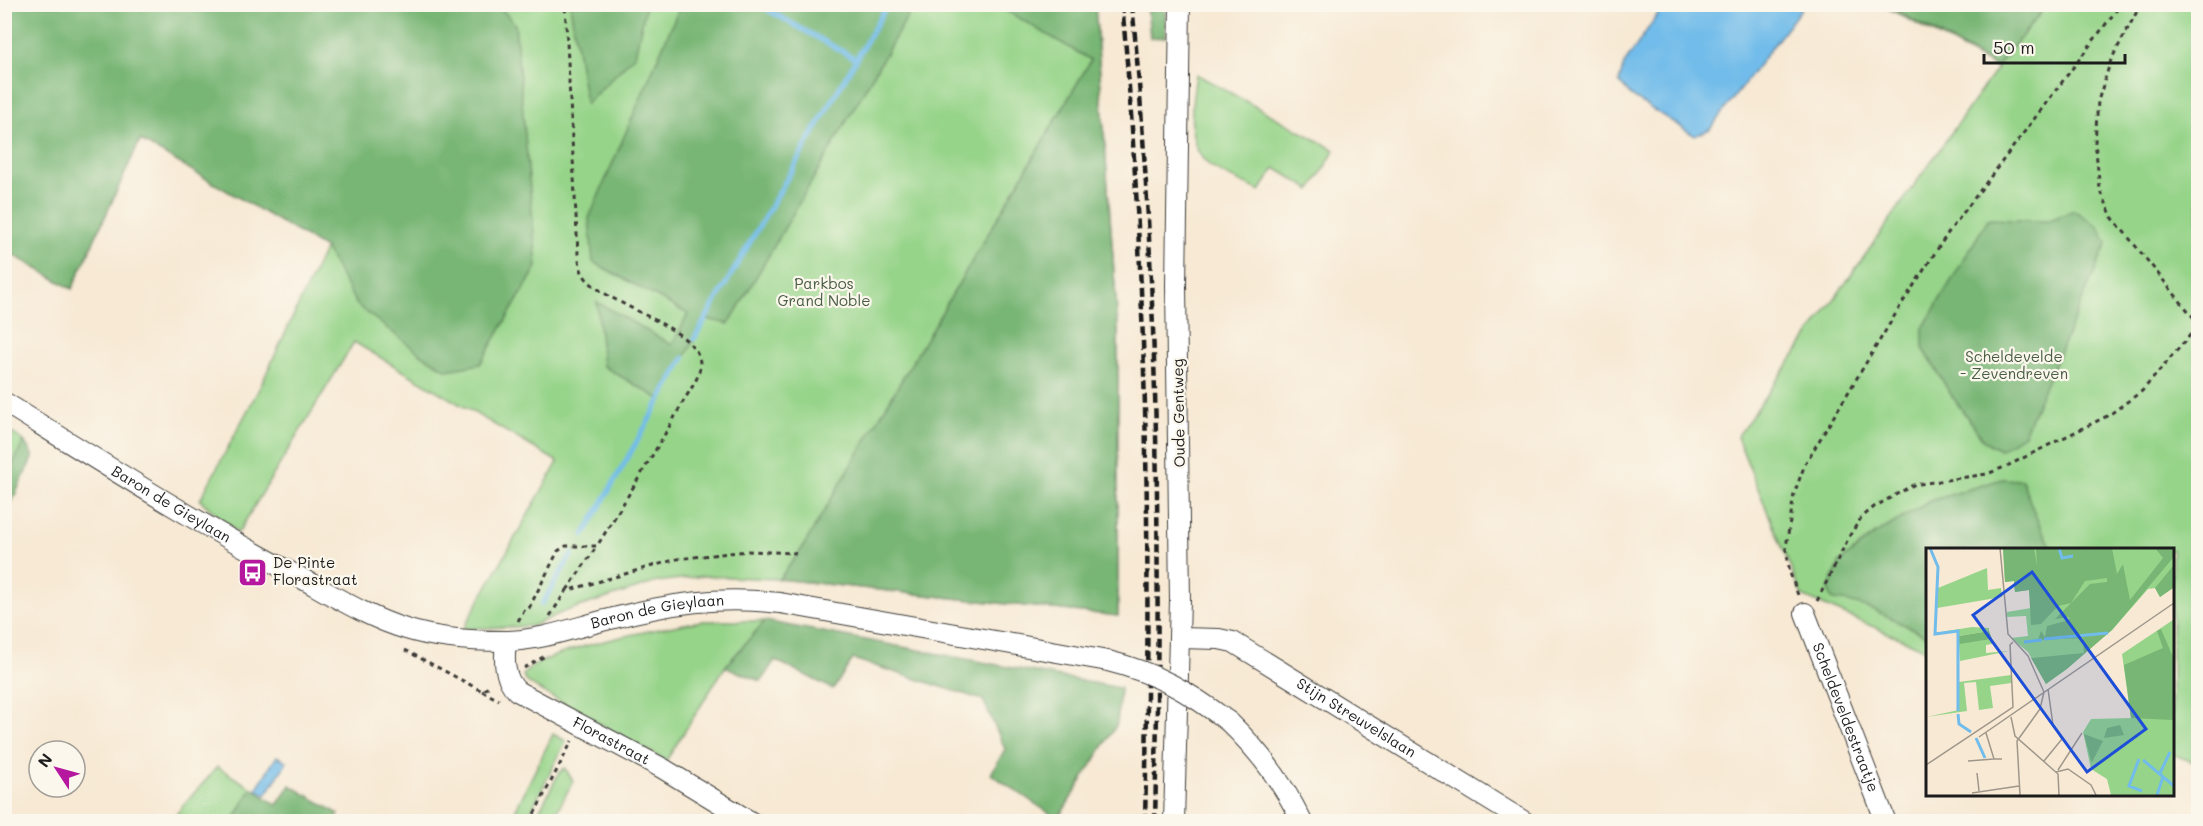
<svg xmlns="http://www.w3.org/2000/svg" width="2203" height="826" viewBox="0 0 2203 826" font-family="Mali,sans-serif">
<style>
.green{fill:#96d489;stroke:#597852;stroke-width:1.5}
.forest{fill:#78b675;stroke:#4a6948;stroke-width:1.5}
.water{fill:#71bcea;stroke:#466c83;stroke-width:1.5}
.lines{fill:none;stroke-linecap:round;stroke-linejoin:round}
.stream{stroke:#71bcea;stroke-width:5}
.street-casing{stroke:#3d3b38;stroke-width:22}
.path{stroke:#3d3b38;stroke-width:3;stroke-dasharray:4.5 4.5;stroke-linecap:butt}
.street{stroke:#fff;stroke-width:20}
.rail{stroke:#1c1c1c;stroke-width:4.5;stroke-dasharray:9 4.5;stroke-linecap:butt}
.street-bridge-casing{stroke:#3d3b38;stroke-width:22;stroke-linecap:butt}
.street-bridge{stroke:#fff;stroke-width:20}
.labels{text-anchor:middle;stroke-width:4.5;stroke-linejoin:round;paint-order:stroke}
.park-label{font-size:15px;fill:#475c42;stroke:#fbf7ec}
.street-label{font-size:15px;fill:#1c1c1c;stroke:#fbf7ec}
.poi-label{font-size:15px;fill:#1c1c1c;stroke:#fbf7ec;text-anchor:start}
.inset-river{fill:none;stroke:#71bcea;stroke-width:3}
.inset-road{fill:none;stroke:#9f978a;stroke-width:1.5}
.view{fill:#1d4ed8;fill-opacity:0.15;stroke:#1d4ed8;stroke-width:3}
.inset-edge{fill:none;stroke:#1c1c1c;stroke-width:3}
</style>
<rect width="100%" height="100%" fill="#fbf7ec"/>
<filter id="ink" filterUnits="userSpaceOnUse"><feTurbulence type="fractalNoise" baseFrequency=".0167" numOctaves="2"/><feDisplacementMap in="SourceGraphic" scale="12" xChannelSelector="R" yChannelSelector="G"/><feConvolveMatrix kernelMatrix="1 2 1 2 8 2 1 2 1" color-interpolation-filters="sRGB"/></filter>
<filter id="wash" filterUnits="userSpaceOnUse"><feTurbulence type="fractalNoise" baseFrequency=".008" numOctaves="4" result="noise"/><feDisplacementMap in="SourceGraphic" scale="24" xChannelSelector="R" yChannelSelector="G"/><feGaussianBlur stdDeviation="1.35" result="paint"/><feColorMatrix in="noise" values="0 0 0 0 0 0 0 0 0 0 0 0 0 0 0 0 0 1.4 0 .05"/><feComposite in="paint" operator="in"/></filter>
<g filter="url(#wash)">
<rect width="100%" height="100%" fill="#f7e9d4"/>
<g class="green">
<polygon points="5,5 1095,5 1118,329 1118,616 779,579 704,576 657,582 563,612 532,626 463,629 558,462 354,342 238,533 200,500 261,385 325,248 140,140 72,289 5,250"/>
<polygon points="1882,5 2198,5 2198,764 2172,754 2172,550 1927,550 1927,650 1802,596 1737,437 1997,68"/>
<path d="M1196,74L1335,150L1311,190L1275,168L1260,191C1244,183 1223,176 1209,165C1184,145 1192,101 1196,74Z"/>
<polygon points="5,428 24,441 5,481"/>
<path d="M701,621H765L725,667L666,761L538,689L526,681L523,675C541,649 667,627 701,621Z"/>
<polygon points="553,734 566,741 526,821 510,821"/>
<path d="M217,767L252,788L233,821L172,822C183,801 203,786 217,767Z"/>
<polygon points="565,768 573,781 552,821 534,821 559,773"/>
</g>
<g class="forest">
<polygon points="681,4 914,5 729,324 706,319 661,400 603,366 597,302 672,345 688,314 593,262 589,218"/>
<polygon points="498,5 515,24 537,267 480,364 447,370 422,355 357,305 325,248 140,140 72,289 5,250 5,5"/>
<polygon points="570,5 646,5 635,55 586,104"/>
<polygon points="996,5 1095,5 1118,329 1118,616 779,579 801,550 1091,60"/>
<polygon points="1147,5 1165,5 1166,37 1150,38"/>
<polygon points="1886,5 2047,5 1997,67"/>
<polygon points="2074,210 2098,226 2107,243 2024,434 2000,450 1984,441 1950,393 1923,348 1923,328 1988,219 2048,221"/>
<polygon points="24,441 33,456 5,517 5,481"/>
<path d="M2002,479L2022,480L2035,515L2053,550H1927V636C1899,623 1864,601 1833,600L1828,590L1840,562L1874,535L1930,501Z"/>
<polygon points="765,621 1120,688 1117,724 1058,819 991,774 1005,749 983,700 853,659 833,689 775,660 761,681 725,667"/>
<polygon points="290,785 339,814 335,821 233,821 252,788 277,805"/>
</g>
<g class="water">
<polygon points="1664,5 1664,4 1804,5 1710,129 1695,136 1631,96 1619,82 1624,64"/>
<polygon points="277,756 287,762 266,795 256,789"/>
</g>
<g class="lines">
<g class="stream">
<polyline points="757,4 856,59"/>
<polyline points="694,339 888,4"/>
<polyline points="584,535 684,358"/>
<polyline points="542,604 572,554"/>
</g>
</g>
</g>
<g filter="url(#ink)">
<g class="lines">
<defs>
<g id="street">
<path id="s1" d="M4,402C99,461 193,521 292,573C329,593 366,617 406,629C437,639 472,641 504,641C541,641 576,627 610,619C670,603 719,596 780,603L1108,661"/>
<path id="s2" d="M1805,613L1886,822"/>
<path id="s3" d="M1180,638L1219,639L1233,642L1525,822"/>
<path id="s4" d="M506,641C504,659 503,677 517,691L662,768L751,822"/>
<path d="M1229,722C1259,751 1284,784 1302,822"/>
<polyline points="1174,822 1180,600 1176,286 1180,4"/>
</g>
</defs>
<use href="#street" class="street-casing"/>
<g class="path">
<polyline points="2141,4 2111,60 2098,101 2095,142 2100,189 2112,217 2198,323"/>
<polyline points="567,590 597,546"/>
<polyline points="1798,595 1790,573 1786,548 1794,494 1805,464 1901,305 1948,233 2121,4"/>
<polyline points="1817,601 1850,535 1861,518 1874,507 1913,485 1987,474 2007,466 2109,415 2142,391 2198,326"/>
<polyline points="550,616 566,591 677,559 748,551 796,553"/>
<path d="M518,621L525,609L529,608L558,551L566,546H597C626,499 656,451 683,402C689,391 700,378 700,365C702,326 596,304 582,272C580,267 579,260 578,254L565,4"/>
<polyline points="405,650 482,691 492,685"/>
<polyline points="524,668 545,656"/>
<polyline points="482,691 499,700"/>
<polyline points="530,822 572,741"/>
</g>
<use href="#street" class="street"/>
<g class="rail">
<path d="M1122,4C1147,276 1151,549 1145,822"/>
<path d="M1132,4C1158,276 1161,549 1155,822"/>
</g>
<defs>
<path id="street-bridge" d="M1108,661C1157,673 1189,692 1229,722"/>
</defs>
<use href="#street-bridge" class="street-bridge-casing"/>
<use href="#street-bridge" class="street-bridge"/>
</g>
</g>
<defs>
<symbol id="bus-square" viewBox="-11 -11 22 22"><rect x="-9" y="-9" width="18" height="18" rx="4" fill="#b5179e" stroke="#fbf7ec"/><path d="M-5-6H5V4H4V6H2V4H-2V6H-4V4H-5ZM-3.5-4V0h7V-4ZM-3.5 1.2v1.5H-2V1.2ZM2 1.2v1.5H3.5V1.2Z" fill="#fff"/></symbol>
</defs>
<g fill-rule="evenodd">
<use href="#bus-square" x="236" y="556" width="33" height="33"/>
</g>
<g class="labels">
<g class="park-label">
<text x="824" y="289">Parkbos<tspan x="824" dy="17">Grand Noble</tspan></text>
<text x="2014" y="362">Scheldevelde<tspan x="2014" dy="17">- Zevendreven</tspan></text>
</g>
<g class="street-label">
<text transform="translate(1179 413) rotate(-91)" y="5">Oude Gentweg</text>
<text dy="5" stroke="none"><textPath href="#s1" startOffset="196">Baron de Gieylaan</textPath></text>
<text dy="5" stroke="none"><textPath href="#s1" startOffset="718">Baron de Gieylaan</textPath></text>
<text dy="5" stroke="none"><textPath href="#s2" startOffset="112">Scheldeveldestraatje</textPath></text>
<text dy="5" stroke="none"><textPath href="#s3" startOffset="198">Stijn Streuvelslaan</textPath></text>
<text dy="5" stroke="none"><textPath href="#s4" startOffset="160">Florastraat</textPath></text>
</g>
<g class="poi-label">
<text x="273" y="568">De Pinte<tspan x="273" dy="17">Florastraat</tspan></text>
</g>
</g>
<g transform="translate(1926 548)">
<rect width="248" height="248" fill="#f7e9d4"/>
<path d="M77,0H247V40L234,49L229,40L222,41L186,82L120,136L102,104L85,90L102,88L100,68L80,69L81,64L105,60L103,42L89,44L88,33L79,34ZM61,20L62,42L75,40L76,49L11,60L12,40ZM247,72V247H185L181,231L165,221L157,184L165,171L205,170L196,106ZM46,79L63,80V83L33,88V95L66,91V96L60,97V105L83,103L34,113L32,83L15,84ZM85,127V135L64,138L67,160L53,162L50,134L38,135L41,163L0,169L33,162V134Z" fill="#96d489"/>
<path d="M77,0H108L111,18L110,0H186L191,26L197,16L204,52L237,10L229,0H247V10L186,82L141,121L120,136L105,110L158,105L157,90L112,92L115,83L119,89L121,78L143,72V69L129,71L145,55L132,58L115,76L105,77L103,42L89,44L88,33L79,34ZM181,30V34L164,36L145,55L159,33ZM247,18V40L234,49L229,40ZM235,81L247,109V172L205,170L198,117L237,100L231,83ZM63,83L66,91L33,96V88ZM194,177L198,187L178,190L181,180ZM158,186L177,193L166,214L165,213Z" fill="#78b675" fill-rule="evenodd"/>
<path class="inset-river" d="M4,0L12,19L9,86L32,83V163M133,0L136,10L147,8M118,91L182,85M98,94L116,92M32,166L33,176L45,184M50,190L59,210M213,211L203,238L216,243M217,212L248,238M234,225L244,204M231,247L237,229"/>
<path class="inset-road" d="M74,0L82,86L102,108L118,144L114,161L91,193L94,247M85,169L89,188L132,226L133,247M60,185L68,211H76M53,189L248,55M42,213L68,211M118,213L136,191L127,177L122,141M0,217L87,159L84,97L87,94M132,222L156,185M130,224L142,221L165,237L170,247M51,225L53,243M46,245L93,238"/>
<path class="view" d="M106,24L220,181L161,224L47,67Z"/>
<rect width="248" height="248" class="inset-edge"/>
</g>
<rect width="2203" height="826" fill="none" stroke="#fbf7ec" stroke-width="24"/>
<g transform="translate(57 769) rotate(306)"><circle r="28" fill="#fbf7ec" stroke="#a29f99" stroke-width="1.5"/>
<path d="M0-4.5L10 22L0 15L-10 22Z" fill="#b5179e"/>
<text y="-9" font-size="16" font-weight="bold" text-anchor="middle" fill="#1c1c1c">N</text>
</g>
<path d="M1984 54v9h141v-9" fill="none" stroke="#1c1c1c" stroke-width="3"/>
<text x="1993" y="54" font-size="18" fill="#1c1c1c" stroke="#fbf7ec" stroke-width="4.5" paint-order="stroke">50 m</text>
</svg>
